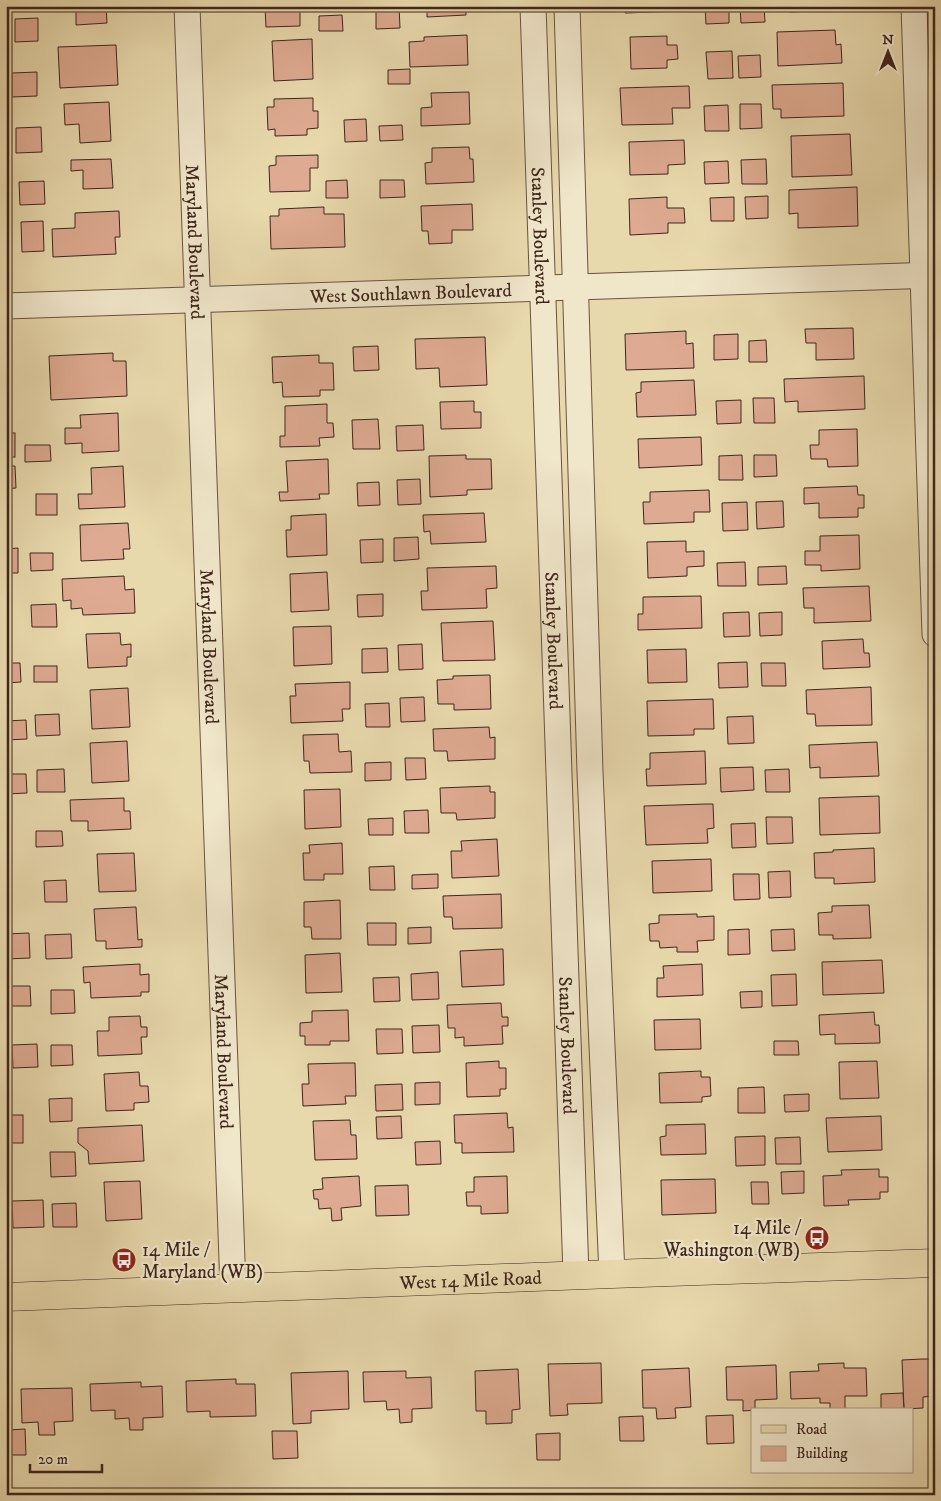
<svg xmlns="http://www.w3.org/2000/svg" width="941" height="1501" viewBox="0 0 941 1501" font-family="'IM FELL DW Pica',serif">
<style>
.building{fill:#deaa91;stroke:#3f261d}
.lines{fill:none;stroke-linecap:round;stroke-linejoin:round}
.minor-casing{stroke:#695341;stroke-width:27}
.major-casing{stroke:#3f261d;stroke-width:29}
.minor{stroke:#f0e6ca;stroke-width:25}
.major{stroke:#e8d9ad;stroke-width:28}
.labels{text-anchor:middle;stroke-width:4.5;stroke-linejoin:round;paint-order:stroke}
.street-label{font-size:19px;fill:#3f261d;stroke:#f0e6ca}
.poi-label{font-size:19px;fill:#3f261d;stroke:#f0e6ca;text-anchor:end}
</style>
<rect width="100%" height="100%" fill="#e8d9ad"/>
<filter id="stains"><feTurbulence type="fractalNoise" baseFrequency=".004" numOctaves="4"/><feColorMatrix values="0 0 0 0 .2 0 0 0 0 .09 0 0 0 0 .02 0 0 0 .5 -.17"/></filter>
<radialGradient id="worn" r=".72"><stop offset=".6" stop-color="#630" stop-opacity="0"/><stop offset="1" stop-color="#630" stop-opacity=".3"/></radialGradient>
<g class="building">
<polygon points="65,6 106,6 107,23 76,25 76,10 65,10"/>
<polygon points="265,6 300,6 300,26 266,27"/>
<polygon points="376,6 399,6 400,28 376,29"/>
<polygon points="419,6 466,6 466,15 427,17 427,6"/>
<polygon points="625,6 682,6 682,11 625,13"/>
<polygon points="705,6 729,6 729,23 706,24"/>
<polygon points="740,6 764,6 765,22 741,23"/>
<polygon points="789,6 842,6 842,10 789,12"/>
<polygon points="342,15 343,31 319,31 319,16"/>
<polygon points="38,18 38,41 15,42 15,19"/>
<polygon points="835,30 836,45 841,44 842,63 778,66 777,32"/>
<polygon points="467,35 468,65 410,67 409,42 424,41 424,37"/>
<polygon points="667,36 667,45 677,45 678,59 667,60 667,68 631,69 630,37"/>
<polygon points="312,39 313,79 274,81 272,41"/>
<polygon points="116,45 118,85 60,88 58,47"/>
<polygon points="732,51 733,78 708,79 706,52"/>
<polygon points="760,55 761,77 739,78 738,56"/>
<polygon points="410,69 410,84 388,84 388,70"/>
<polygon points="37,72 37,96 12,97 12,73"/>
<polygon points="843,83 844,116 781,118 781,109 773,109 772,85"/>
<polygon points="689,86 690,108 672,108 673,124 622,125 620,88"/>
<polygon points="469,92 470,124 421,126 421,108 432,107 431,93"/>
<polygon points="313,98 313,111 318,111 318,128 307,129 307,135 275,136 275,129 268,130 267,107 274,107 274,99"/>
<polygon points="109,102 111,141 80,143 79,124 65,125 64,104"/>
<polygon points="740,104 761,104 762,128 740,129"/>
<polygon points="728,105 729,131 705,131 704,106"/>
<polygon points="366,119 367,141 345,142 344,120"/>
<polygon points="402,125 403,140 380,141 379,126"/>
<polygon points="41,127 42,152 16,153 16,128"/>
<polygon points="850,134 852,175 792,177 791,136"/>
<polygon points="684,140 685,164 668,165 668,174 630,175 629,142"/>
<polygon points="469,147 470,159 473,159 474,182 426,184 425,163 432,162 432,148"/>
<polygon points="318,155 318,168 310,168 310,191 270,192 269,166 276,165 276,156"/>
<polygon points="111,159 113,188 83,189 83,170 71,171 71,160"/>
<polygon points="766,159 767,184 742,184 741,160"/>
<polygon points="728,161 729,183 705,184 704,162"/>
<polygon points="347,180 348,198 326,198 326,181"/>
<polygon points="380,180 404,180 405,197 380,198"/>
<polygon points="44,181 45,204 20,205 19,182"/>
<polygon points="857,187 858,226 798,228 798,213 789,214 789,190"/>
<polygon points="768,196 768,218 746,219 745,197"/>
<polygon points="667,197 667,208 684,208 685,223 668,223 668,233 630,235 629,199"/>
<polygon points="734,197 734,221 711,221 710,198"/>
<polygon points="472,204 473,230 452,230 452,243 429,244 428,231 422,231 421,206"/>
<polygon points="324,207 324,214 344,214 345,247 271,249 270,216 279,216 279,209"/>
<polygon points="119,211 120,237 115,237 116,254 53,257 52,229 75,228 75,213"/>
<polygon points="43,221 44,251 22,252 21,222"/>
<polygon points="853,328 854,359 816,360 816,343 806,343 805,329"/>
<polygon points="686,331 686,344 693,343 694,368 626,370 625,334"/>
<polygon points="738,334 738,359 714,360 714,335"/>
<polygon points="485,337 487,385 440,387 439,368 416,369 415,339"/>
<polygon points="766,340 767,362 749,362 749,341"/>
<polygon points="378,346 379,370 354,371 353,347"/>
<polygon points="113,353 113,361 126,361 127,396 51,400 49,356"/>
<polygon points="319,355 319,363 333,363 334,390 320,390 320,396 283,397 282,382 273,383 272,357"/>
<polygon points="864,376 865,409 798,412 798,401 785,402 784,379"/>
<polygon points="694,380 696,415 637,417 636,393 641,392 641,382"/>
<polygon points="753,398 774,398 775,423 754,423"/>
<polygon points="741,400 741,423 717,424 716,401"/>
<polygon points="474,401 474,412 481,412 481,428 441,429 440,402"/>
<polygon points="327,404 327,423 333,423 334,437 319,438 320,446 280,447 280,436 285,436 285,406"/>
<polygon points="118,413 119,451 82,453 82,443 65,444 65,428 81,428 80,415"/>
<polygon points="378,419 380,449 353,449 352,420"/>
<polygon points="423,425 424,450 397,451 396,426"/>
<polygon points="857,429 858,466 828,467 827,459 811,459 810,445 819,445 819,430"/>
<rect x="6" y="433" width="9" height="24"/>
<polygon points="701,437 702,465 639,468 638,439"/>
<polygon points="25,445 50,445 51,461 25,462"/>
<polygon points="466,455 466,459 491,459 492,489 467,490 467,495 430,497 429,456"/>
<polygon points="742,455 743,480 719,480 719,456"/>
<polygon points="754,455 776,455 777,476 754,477"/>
<polygon points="328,459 329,494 319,494 320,499 280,501 279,492 288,492 286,461"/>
<polygon points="6,466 15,466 16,488 6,489"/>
<polygon points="123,466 125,507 79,509 78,494 92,494 91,468"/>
<polygon points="420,479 421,504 398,505 397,480"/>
<polygon points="379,482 380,505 358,506 357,483"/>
<polygon points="857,486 858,495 864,495 864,508 858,508 858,517 819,518 819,503 804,504 804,488"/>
<polygon points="709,490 710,512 694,512 694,522 644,524 643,502 650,502 650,492"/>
<rect x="36" y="494" width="21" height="21"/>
<polygon points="783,501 784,527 757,529 756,502"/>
<polygon points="747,502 748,530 723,531 722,503"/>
<polygon points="484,513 486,542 431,544 430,531 424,532 423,515"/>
<polygon points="326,514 327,555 287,557 286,530 291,530 291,516"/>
<polygon points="128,523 130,549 123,549 124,559 81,561 80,525"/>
<polygon points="859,535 860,569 821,571 821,565 805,565 805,551 820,551 820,536"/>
<polygon points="418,537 419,559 394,561 394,538"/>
<polygon points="383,539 383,562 361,563 360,540"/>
<polygon points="686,541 686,552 704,551 704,566 687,567 687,576 648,578 647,542"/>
<polygon points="18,548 18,573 6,573 6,549"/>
<polygon points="30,553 53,553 53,570 31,571"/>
<polygon points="745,562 746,586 718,586 717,563"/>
<polygon points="496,566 497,588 486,589 487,608 422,610 421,591 428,591 427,568"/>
<polygon points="786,566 787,584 758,585 758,567"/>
<polygon points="327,572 329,610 291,612 290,574"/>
<polygon points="124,576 125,590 134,589 135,613 83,615 82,608 71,609 71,600 63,601 62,579"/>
<polygon points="869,586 871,621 814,623 814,608 804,608 803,588"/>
<polygon points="383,594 383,616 358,617 357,595"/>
<polygon points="701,596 702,628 638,630 638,614 643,614 643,597"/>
<polygon points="56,604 57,627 32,627 31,605"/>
<polygon points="749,612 750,636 724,637 723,613"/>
<polygon points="782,612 782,635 760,636 759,613"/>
<polygon points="493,621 495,660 443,661 441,623"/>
<polygon points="331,626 332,664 294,666 293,627"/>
<polygon points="120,633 121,645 131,644 131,657 127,657 127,666 88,668 86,634"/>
<polygon points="863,639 864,653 869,653 870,667 823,669 822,641"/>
<polygon points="422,644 423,669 399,670 398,645"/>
<polygon points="387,648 388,672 362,673 362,649"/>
<polygon points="686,649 687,682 648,683 647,650"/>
<polygon points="747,662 748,687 719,688 718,663"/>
<polygon points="6,663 20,663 21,682 6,683"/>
<polygon points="761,663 785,663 786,686 762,686"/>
<rect x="34" y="666" width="23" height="16"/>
<polygon points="490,675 491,709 454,710 454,704 438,704 437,680 453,679 453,676"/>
<polygon points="350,682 350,709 342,709 343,721 291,723 290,696 296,696 295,684"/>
<polygon points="871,687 872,725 816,726 815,714 807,714 806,690"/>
<polygon points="128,688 130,727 92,729 90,690"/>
<polygon points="424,697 425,721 401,722 400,698"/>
<polygon points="713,699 714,729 694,729 694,735 648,736 647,701"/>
<polygon points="389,703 390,727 366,727 365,704"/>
<polygon points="59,714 60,735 36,736 35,715"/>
<polygon points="753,716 754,743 728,744 727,717"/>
<polygon points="26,720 27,739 6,740 6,721"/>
<polygon points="489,727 490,738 495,737 495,759 448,761 447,751 434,751 433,729"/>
<polygon points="338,734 339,752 351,751 352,772 310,773 309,761 304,761 303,735"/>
<polygon points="127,741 129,781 92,783 90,743"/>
<polygon points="877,742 879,776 820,778 820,767 810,768 809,745"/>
<polygon points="705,751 706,784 647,786 646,769 650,769 650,753"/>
<polygon points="405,758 425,758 426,779 406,780"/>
<polygon points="391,762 391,780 365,781 365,763"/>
<polygon points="753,767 754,790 721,792 720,768"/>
<polygon points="64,769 65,792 37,792 37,770"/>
<polygon points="789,769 790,792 766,792 765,770"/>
<polygon points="6,774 26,774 27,793 6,794"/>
<polygon points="490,786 490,792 495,792 495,818 457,820 456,813 441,813 440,788"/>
<polygon points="340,789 341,827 305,829 304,790"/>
<polygon points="879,796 880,833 820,835 819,798"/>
<polygon points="124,798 124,811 130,811 131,829 88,831 88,821 71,821 70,800"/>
<polygon points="706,804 713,804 714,828 707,829 708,843 646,845 644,806"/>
<polygon points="428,810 429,833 405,833 404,811"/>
<polygon points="766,817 792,817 793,843 767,844"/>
<polygon points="393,818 393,835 369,835 368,819"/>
<polygon points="755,823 756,847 732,848 731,824"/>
<polygon points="36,831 62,831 63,846 36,847"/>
<polygon points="497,839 499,876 452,878 451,851 462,851 461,841"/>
<polygon points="342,843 343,874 324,874 324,880 304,880 303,853 310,853 309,845"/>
<polygon points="874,848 875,882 834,884 834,878 815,878 814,853 833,852 833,850"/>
<polygon points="134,853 136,891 99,892 97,854"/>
<polygon points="711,859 712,891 653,893 652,861"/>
<polygon points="394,866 395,890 370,890 369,867"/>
<polygon points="790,871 791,897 769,898 768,872"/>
<polygon points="438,874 438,888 412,889 412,875"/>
<polygon points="733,874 759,874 760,899 734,900"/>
<polygon points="66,880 67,902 45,902 44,881"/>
<polygon points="501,894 502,928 453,929 452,917 444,917 443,896"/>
<polygon points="340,900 341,939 312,939 311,927 304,927 304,902"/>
<polygon points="869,905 871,938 833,939 833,935 819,935 818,913 832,912 832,906"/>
<polygon points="136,907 138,940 142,939 142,947 106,949 106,941 96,941 94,909"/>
<polygon points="697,914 697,917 714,916 714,940 697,941 698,952 677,952 677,947 660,948 659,941 650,941 649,924 659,923 659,915"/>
<polygon points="367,923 396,923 396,945 368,945"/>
<polygon points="431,927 431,943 408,944 408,928"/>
<polygon points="749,929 750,954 728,955 728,930"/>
<polygon points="794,929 795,950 772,951 771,930"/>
<polygon points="29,933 30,958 6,959 6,934"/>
<polygon points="71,934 72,958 46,959 45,935"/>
<polygon points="503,949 504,985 462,987 460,951"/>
<polygon points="340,953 342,992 306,993 305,955"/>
<polygon points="882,960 884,993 823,995 822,962"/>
<polygon points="140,964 140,975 149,974 149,992 141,992 141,996 91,998 90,982 84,983 83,967"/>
<polygon points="702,964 703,995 657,997 657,978 664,978 663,966"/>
<polygon points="438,972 439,999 412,1000 411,974"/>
<polygon points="796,974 797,1005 772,1006 771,975"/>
<polygon points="399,977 400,1001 374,1002 373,978"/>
<polygon points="7,986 30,986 31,1006 7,1006"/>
<polygon points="51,990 74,990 75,1013 51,1014"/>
<polygon points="762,991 762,1007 741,1008 740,992"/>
<polygon points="501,1003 502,1017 508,1017 508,1026 502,1026 503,1044 464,1046 464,1037 455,1038 455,1028 448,1028 447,1005"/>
<polygon points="348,1010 349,1041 330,1041 330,1045 305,1045 305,1036 300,1036 300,1023 312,1022 312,1011"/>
<polygon points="874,1012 875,1025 879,1025 880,1043 835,1044 835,1034 820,1035 819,1015"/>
<polygon points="140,1016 141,1027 147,1027 147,1037 141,1037 142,1054 98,1056 97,1031 109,1031 109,1017"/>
<polygon points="700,1019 701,1049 655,1050 654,1020"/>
<polygon points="439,1025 440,1052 413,1053 412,1026"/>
<polygon points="376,1029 402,1029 403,1053 377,1054"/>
<polygon points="774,1041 798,1041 799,1055 774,1055"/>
<polygon points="37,1044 38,1067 13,1068 12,1045"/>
<polygon points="51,1045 72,1045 73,1065 51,1066"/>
<polygon points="499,1061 499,1068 506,1068 506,1089 500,1089 500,1096 467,1097 466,1063"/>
<polygon points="877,1061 879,1098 840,1099 839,1062"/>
<polygon points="344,1063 355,1063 356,1096 345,1096 346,1104 303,1106 302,1084 309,1084 308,1064"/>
<polygon points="701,1071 701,1077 710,1077 711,1096 702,1097 702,1102 660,1103 659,1073"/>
<polygon points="139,1072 140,1086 148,1086 149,1102 134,1103 134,1110 106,1111 104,1074"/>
<polygon points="440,1082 440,1104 415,1105 415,1083"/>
<polygon points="402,1084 403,1110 376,1111 375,1085"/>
<polygon points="764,1087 765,1113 738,1113 738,1088"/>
<polygon points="809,1094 809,1111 785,1112 784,1095"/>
<polygon points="72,1098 72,1121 50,1122 49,1099"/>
<polygon points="507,1113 508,1128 513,1127 514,1152 462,1153 462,1143 455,1143 454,1115"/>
<rect x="6" y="1115" width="17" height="28"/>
<polygon points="401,1116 402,1138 377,1139 376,1117"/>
<polygon points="881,1116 882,1150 828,1152 826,1118"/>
<polygon points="350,1120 351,1135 356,1135 357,1159 315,1160 313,1121"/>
<polygon points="705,1124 706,1154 661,1155 660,1137 666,1136 666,1125"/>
<polygon points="142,1125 144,1161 89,1164 88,1151 78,1143 78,1128"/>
<polygon points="765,1136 765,1165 736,1166 735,1137"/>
<polygon points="800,1137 801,1164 776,1164 775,1138"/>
<polygon points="440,1141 441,1164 416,1165 415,1142"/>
<polygon points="50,1152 75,1152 76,1176 51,1177"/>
<polygon points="879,1169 879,1177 888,1177 888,1192 880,1192 880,1199 848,1200 849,1205 824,1206 823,1176 842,1175 841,1170"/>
<polygon points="804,1171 804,1193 782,1194 781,1172"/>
<polygon points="359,1176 361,1206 341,1208 342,1220 332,1221 331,1208 319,1209 318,1199 314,1199 313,1190 323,1189 322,1178"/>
<polygon points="507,1176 508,1213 481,1214 481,1206 467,1206 466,1192 474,1192 474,1177"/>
<polygon points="715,1179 716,1213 662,1215 661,1180"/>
<polygon points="140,1181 142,1219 106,1221 104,1182"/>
<polygon points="751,1182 768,1182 769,1204 752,1204"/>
<polygon points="408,1185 409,1215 376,1216 375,1186"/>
<polygon points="43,1200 44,1227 13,1228 12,1201"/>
<polygon points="76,1203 77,1227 53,1227 52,1204"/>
<polygon points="922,1359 935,1359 935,1396 923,1397 923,1408 904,1409 902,1360"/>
<polygon points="601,1363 602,1403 567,1404 568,1415 550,1416 548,1364"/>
<polygon points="844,1363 844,1368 866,1368 867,1396 845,1396 845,1410 830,1410 830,1403 820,1403 820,1398 791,1399 790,1372 819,1371 818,1364"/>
<polygon points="776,1365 777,1399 755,1400 755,1410 743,1411 743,1400 727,1400 726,1367"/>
<polygon points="689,1368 691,1407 675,1408 676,1418 657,1419 656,1408 643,1408 642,1370"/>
<polygon points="518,1369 520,1409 512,1410 512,1423 486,1424 486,1411 476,1411 475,1371"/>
<polygon points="348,1371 349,1409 311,1411 311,1423 293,1424 291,1373"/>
<polygon points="406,1371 406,1378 431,1377 432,1408 412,1409 412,1422 400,1423 399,1409 387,1410 386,1401 364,1402 363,1372"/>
<polygon points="236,1379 236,1384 255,1384 256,1416 210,1417 210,1411 187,1412 186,1381"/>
<polygon points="141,1382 141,1387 162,1386 163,1417 143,1418 143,1430 130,1430 129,1418 115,1419 115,1410 91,1411 90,1384"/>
<polygon points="72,1388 73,1421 54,1422 55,1435 39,1435 38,1422 22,1423 21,1389"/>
<polygon points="903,1393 904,1410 881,1410 881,1394"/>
<polygon points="733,1415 734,1443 707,1444 706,1416"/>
<polygon points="643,1416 644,1441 620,1441 619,1417"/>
<polygon points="25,1429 26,1455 10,1455 9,1430"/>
<polygon points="272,1431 297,1431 298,1458 273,1459"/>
<polygon points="560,1433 560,1460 537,1460 536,1434"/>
</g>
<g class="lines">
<defs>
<g id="minor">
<path id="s1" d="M187,6L233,1288"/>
<path id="s2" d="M533,6L576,1275"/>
<polyline points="567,6 590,772 612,1274"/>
<polyline points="914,6 935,634"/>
<path id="s3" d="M6,306L935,275"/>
</g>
<g id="major">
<path id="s4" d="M6,1297L612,1274L935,1263"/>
</g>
</defs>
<use href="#minor" class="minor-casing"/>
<use href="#major" class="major-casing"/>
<use href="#minor" class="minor"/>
<use href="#major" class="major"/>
</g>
<defs>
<symbol id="bus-disc" viewBox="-11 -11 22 22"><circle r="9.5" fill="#8f2418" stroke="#f0e6ca"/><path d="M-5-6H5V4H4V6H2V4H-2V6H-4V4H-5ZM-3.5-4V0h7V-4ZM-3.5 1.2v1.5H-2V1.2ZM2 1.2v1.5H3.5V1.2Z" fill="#fff"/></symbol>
</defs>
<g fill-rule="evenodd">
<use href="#bus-disc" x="803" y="1224" width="28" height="28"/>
<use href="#bus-disc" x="110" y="1246" width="28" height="28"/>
</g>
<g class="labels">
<g class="street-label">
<text dy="7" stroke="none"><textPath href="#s2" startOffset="230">Stanley Boulevard</textPath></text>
<text dy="7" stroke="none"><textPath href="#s1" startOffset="236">Maryland Boulevard</textPath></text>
<text dy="7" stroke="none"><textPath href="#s3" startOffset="405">West Southlawn Boulevard</textPath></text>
<text dy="7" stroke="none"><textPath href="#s2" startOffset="635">Stanley Boulevard</textPath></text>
<text dy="7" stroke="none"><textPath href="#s1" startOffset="641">Maryland Boulevard</textPath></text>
<text dy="7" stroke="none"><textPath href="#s2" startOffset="1040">Stanley Boulevard</textPath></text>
<text dy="7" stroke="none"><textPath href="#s1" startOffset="1046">Maryland Boulevard</textPath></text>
<text dy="7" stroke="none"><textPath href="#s4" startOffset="465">West 14 Mile Road</textPath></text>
</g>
<g class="poi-label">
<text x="800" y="1234">14 Mile /<tspan x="800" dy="22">Washington (WB)</tspan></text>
<text x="142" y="1256" text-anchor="start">14 Mile /<tspan x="142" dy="22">Maryland (WB)</tspan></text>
</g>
</g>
<rect width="941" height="1501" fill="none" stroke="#e8d9ad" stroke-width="25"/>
<rect x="8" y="8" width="926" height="1486" fill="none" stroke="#3f261d" stroke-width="2.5"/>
<rect x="12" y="12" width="916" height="1476" fill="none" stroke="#3f261d"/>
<rect x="751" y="1408" width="162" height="65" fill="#f0e6ca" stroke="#a99985"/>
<rect x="761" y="1425" width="25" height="8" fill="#e8d9ad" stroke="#a99985"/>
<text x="796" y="1434" font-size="15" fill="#3f261d">Road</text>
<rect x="761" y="1446" width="25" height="15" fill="#deaa91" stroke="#a99985"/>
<text x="796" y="1458" font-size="15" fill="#3f261d">Building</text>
<g transform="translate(888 52)" stroke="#f0e6ca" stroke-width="4" paint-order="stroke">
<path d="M0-4L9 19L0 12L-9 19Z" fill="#3f261d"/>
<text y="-8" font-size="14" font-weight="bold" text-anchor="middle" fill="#3f261d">N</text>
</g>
<path d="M30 1464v8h72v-8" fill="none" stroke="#3f261d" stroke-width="2.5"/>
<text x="38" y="1464" font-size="15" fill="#3f261d" stroke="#f0e6ca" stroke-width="4" paint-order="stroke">20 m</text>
<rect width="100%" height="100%" filter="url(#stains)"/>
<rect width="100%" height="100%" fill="url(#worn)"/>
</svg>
